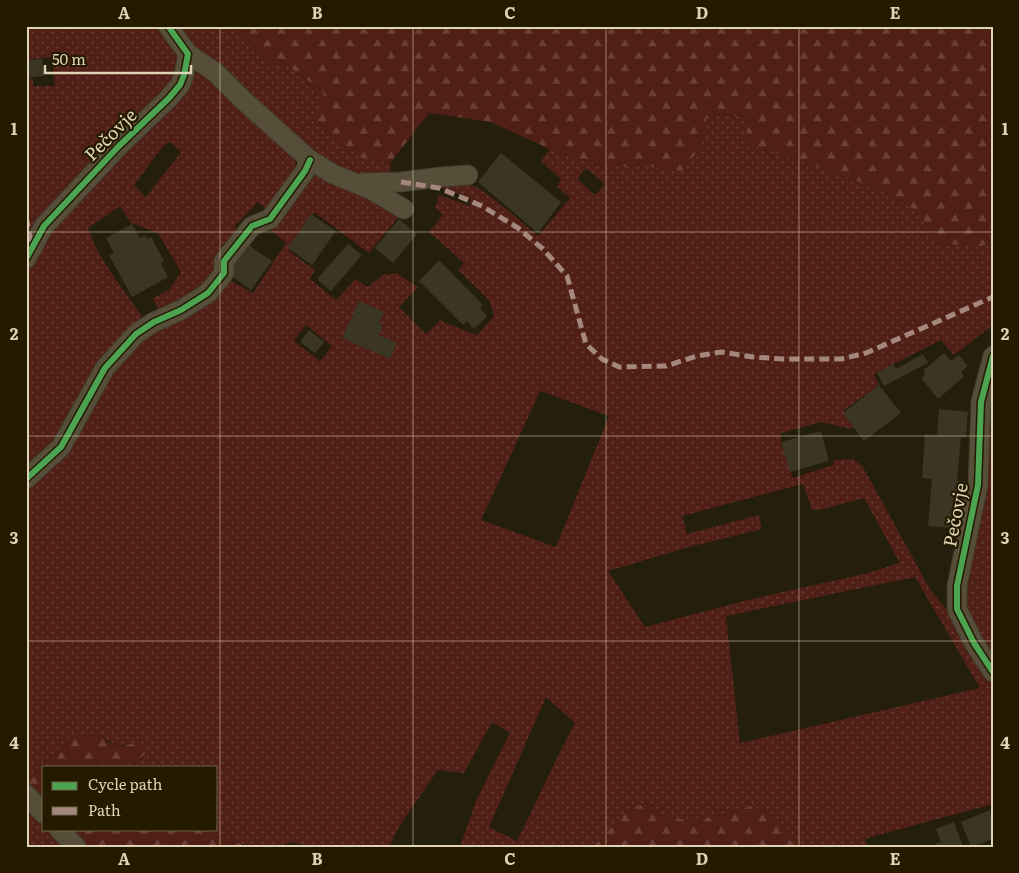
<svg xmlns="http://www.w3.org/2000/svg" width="1019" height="873" viewBox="0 0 1019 873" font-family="Literata,serif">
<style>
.grass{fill:url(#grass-dots);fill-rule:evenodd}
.forest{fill:url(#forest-firs)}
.building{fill:#3b3524}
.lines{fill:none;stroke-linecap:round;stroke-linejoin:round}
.minor-casing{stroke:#403a2b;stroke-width:21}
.minor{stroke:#564e39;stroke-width:19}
.quiet{stroke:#a5887d;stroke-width:5;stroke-dasharray:10 5;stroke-linecap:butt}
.cycleway-casing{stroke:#241a00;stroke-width:9}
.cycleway{stroke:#4ca352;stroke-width:6}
.grid{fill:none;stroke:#ded3b4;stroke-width:1;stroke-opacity:0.55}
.labels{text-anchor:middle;stroke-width:4.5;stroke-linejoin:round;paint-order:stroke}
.street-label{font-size:18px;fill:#ded3b4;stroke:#241a00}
.neatline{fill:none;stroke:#ded3b4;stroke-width:2}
.grid-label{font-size:16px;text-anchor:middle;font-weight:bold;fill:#ded3b4}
</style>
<defs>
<pattern id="grass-dots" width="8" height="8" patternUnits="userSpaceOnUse" patternTransform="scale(1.25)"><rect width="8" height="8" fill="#501f16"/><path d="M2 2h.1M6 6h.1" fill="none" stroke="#693f36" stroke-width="1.8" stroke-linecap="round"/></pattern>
<pattern id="forest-firs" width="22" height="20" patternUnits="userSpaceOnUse" patternTransform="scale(1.25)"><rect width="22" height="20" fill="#501f16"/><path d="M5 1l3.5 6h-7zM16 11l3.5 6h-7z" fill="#693f36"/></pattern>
</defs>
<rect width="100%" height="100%" fill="#241e0c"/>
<g class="grass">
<polygon points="26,26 164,26 179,50 176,83 26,248 26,79 33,79 33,86 55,86 52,57 26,60"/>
<polygon points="176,26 237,26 270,67 278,60 295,71 324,93 361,158 391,162 390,179 359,178 317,159 194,49"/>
<path d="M197,72L210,73L293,155C304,179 284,193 270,212L258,202L235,226L240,238L206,290L164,311L157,307L153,298L169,290L181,272L158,233L131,223L120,206L88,228C99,262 126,291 145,321L70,424L26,473V276L36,254L72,208ZM171,142L181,152L146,197L134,185L164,145Z"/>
<path d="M708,113L746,117L747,143L875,187L912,208L941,244L982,246L993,240V325L954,355L941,340L874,374L879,385L844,410L853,427L851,429L821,422L781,433V443L793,478L833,465L834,460L853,459L863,467L931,591L958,623L993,684V804L864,839L869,847H797L777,827L765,811L751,806L695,822L662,815L645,803L629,809L593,847H460L476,801L510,733L492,722L464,773L438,770L400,825L389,847H311L291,842C262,857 236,842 209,829H216V767H131L146,753L134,743C118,747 112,745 100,734L58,750L26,780V485L137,340L229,280L253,293L286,243L268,228L312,170L356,190L399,216L369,253L314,212L289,251L315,270L310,279L336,300L356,279L367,287L383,275L397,273L418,287L399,307L426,334L441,319L443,322L477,335L494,316L489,300L458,270L464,263L429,232L443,215L435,207L439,195L470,206V198L437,186C448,184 458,182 469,184C483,187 525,225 538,236L570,198L557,187L561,179L541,161L550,149L607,167H650L682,171L699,150ZM586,168L605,184L595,195L577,179ZM306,325L332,346L320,361L294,341ZM540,391L609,416L556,547L481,520ZM803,484L812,510H819L864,498L900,563L868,573L748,600L645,627L608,571L689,547L762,529L759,515L687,534L682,516ZM915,577L980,688L740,743L726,616ZM546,697L575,723L560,752L517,841L489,827Z"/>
<polygon points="993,386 993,663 965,610 964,590 989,398"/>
<polygon points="26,802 44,824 44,829 48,829 65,847 26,847 28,836 26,835"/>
</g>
<g class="forest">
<polygon points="237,26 993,26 993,240 982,246 941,244 912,208 875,187 747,143 746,117 708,113 699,150 682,171 650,167 607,167 550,149 490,122 429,113 391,162 361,158 315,125 324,92 295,71 279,60 270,67"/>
<polygon points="79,734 100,734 109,743 123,746 134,743 146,747 146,753 131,767 44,767 44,807 26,788 26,780 58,750"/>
<polygon points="645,803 662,815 695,822 751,806 765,811 777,827 797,847 593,847 629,809"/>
<polygon points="64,829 209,829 247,847 82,847"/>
</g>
<g class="building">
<polygon points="42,59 44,76 26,78 26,60"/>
<polygon points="501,153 561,202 538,233 478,182"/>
<polygon points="311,214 336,231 312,265 288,248"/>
<polygon points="399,219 417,234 393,263 375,248"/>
<polygon points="132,224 140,238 146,236 147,239 151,237 164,261 161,263 168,277 132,297 109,255 114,253 106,238"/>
<polygon points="247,244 272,261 251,290 227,273"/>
<polygon points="348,244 362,255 331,291 317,279"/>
<polygon points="439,260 483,305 480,308 487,316 474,329 467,321 463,325 419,281"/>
<polygon points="359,301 384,312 379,323 383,325 379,335 397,343 390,359 342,338"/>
<polygon points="309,330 324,342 315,353 300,342"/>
<polygon points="944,353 951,361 959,355 968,366 961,372 964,376 938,399 921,378 925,375 924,370"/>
<polygon points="923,354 928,363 884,386 877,373 893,364 896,369"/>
<polygon points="879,385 901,413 864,441 843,413"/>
<polygon points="939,409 968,412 966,438 961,437 957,481 966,482 965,502 955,501 952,528 928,526 932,479 922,478 925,434 937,435"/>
<polygon points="821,431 829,461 790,472 781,442"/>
<polygon points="990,810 991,814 993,813 993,839 971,847 961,822"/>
<polygon points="954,822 963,847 936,847 935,844 941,842 936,829"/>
</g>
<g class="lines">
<defs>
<g id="minor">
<polyline points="188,54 215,72 243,100 310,160 333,174 372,190 404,209"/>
<polyline points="361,183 401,182 441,177 468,175"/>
<polyline points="26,259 44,226 118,147 169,98 180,85 184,75 188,54 168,26"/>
<polyline points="993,356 981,402 978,485 957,586 957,609 974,643 993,672"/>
<polyline points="26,479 61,447 105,368 136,334 154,322 181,310 208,293 224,273 224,261 252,226 270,219 305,171 310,160"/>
<polyline points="26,794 44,814"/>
<polyline points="59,829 76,847"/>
</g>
</defs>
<use href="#minor" class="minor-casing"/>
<use href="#minor" class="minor"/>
<g class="quiet">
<polyline points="401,182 439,188 482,206 518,228 543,249 567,276 586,344 602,359 619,367 666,366 697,356 721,352 753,357 783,359 841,359 866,353 993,297"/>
<polyline points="26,217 32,247"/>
</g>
<defs>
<g id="cycleway">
<polyline points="26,259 44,226 118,147 169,98 180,85 184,75 188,54 168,26"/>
<polyline points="993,356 981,402 978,485 957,586 957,609 974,643 993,672"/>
<polyline points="26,479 61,447 105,368 136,334 154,322 181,310 208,293 224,273 224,261 252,226 270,219 305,171 310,160"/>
</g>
</defs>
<use href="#cycleway" class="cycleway-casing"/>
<use href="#cycleway" class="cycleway"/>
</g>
<path class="grid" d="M220,26V847M413,26V847M606,26V847M799,26V847M26,232H993M26,436H993M26,641H993"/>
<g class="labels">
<g class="street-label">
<text transform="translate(111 135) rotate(-45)" y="6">Pečovje</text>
<text transform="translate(956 515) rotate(-79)" y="6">Pečovje</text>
</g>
</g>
<rect width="1019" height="873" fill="none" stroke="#241a00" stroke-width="55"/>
<rect x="42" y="766" width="175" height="65" fill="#241a00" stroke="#6e6448"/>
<rect x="52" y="782" width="25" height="8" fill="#4ca352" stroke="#6e6448"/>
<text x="88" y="790" font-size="15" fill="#ded3b4">Cycle path</text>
<rect x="52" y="807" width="25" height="8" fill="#a5887d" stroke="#6e6448"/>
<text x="88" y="816" font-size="15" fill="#ded3b4">Path</text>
<path d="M45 65v8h146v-8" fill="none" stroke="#ded3b4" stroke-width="2.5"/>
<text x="52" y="65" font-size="15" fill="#ded3b4" stroke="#241a00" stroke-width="4" paint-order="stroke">50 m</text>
<rect x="28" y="28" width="964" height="818" class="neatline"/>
<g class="grid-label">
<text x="124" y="19">A</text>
<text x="317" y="19">B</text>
<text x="510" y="19">C</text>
<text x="702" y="19">D</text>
<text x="895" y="19">E</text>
<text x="14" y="135">1</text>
<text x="1005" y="135">1</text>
<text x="14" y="340">2</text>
<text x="1005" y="340">2</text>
<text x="14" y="544">3</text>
<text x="1005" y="544">3</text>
<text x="14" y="749">4</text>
<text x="1005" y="749">4</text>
<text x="124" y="865">A</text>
<text x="317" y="865">B</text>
<text x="510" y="865">C</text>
<text x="702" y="865">D</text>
<text x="895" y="865">E</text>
</g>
</svg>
